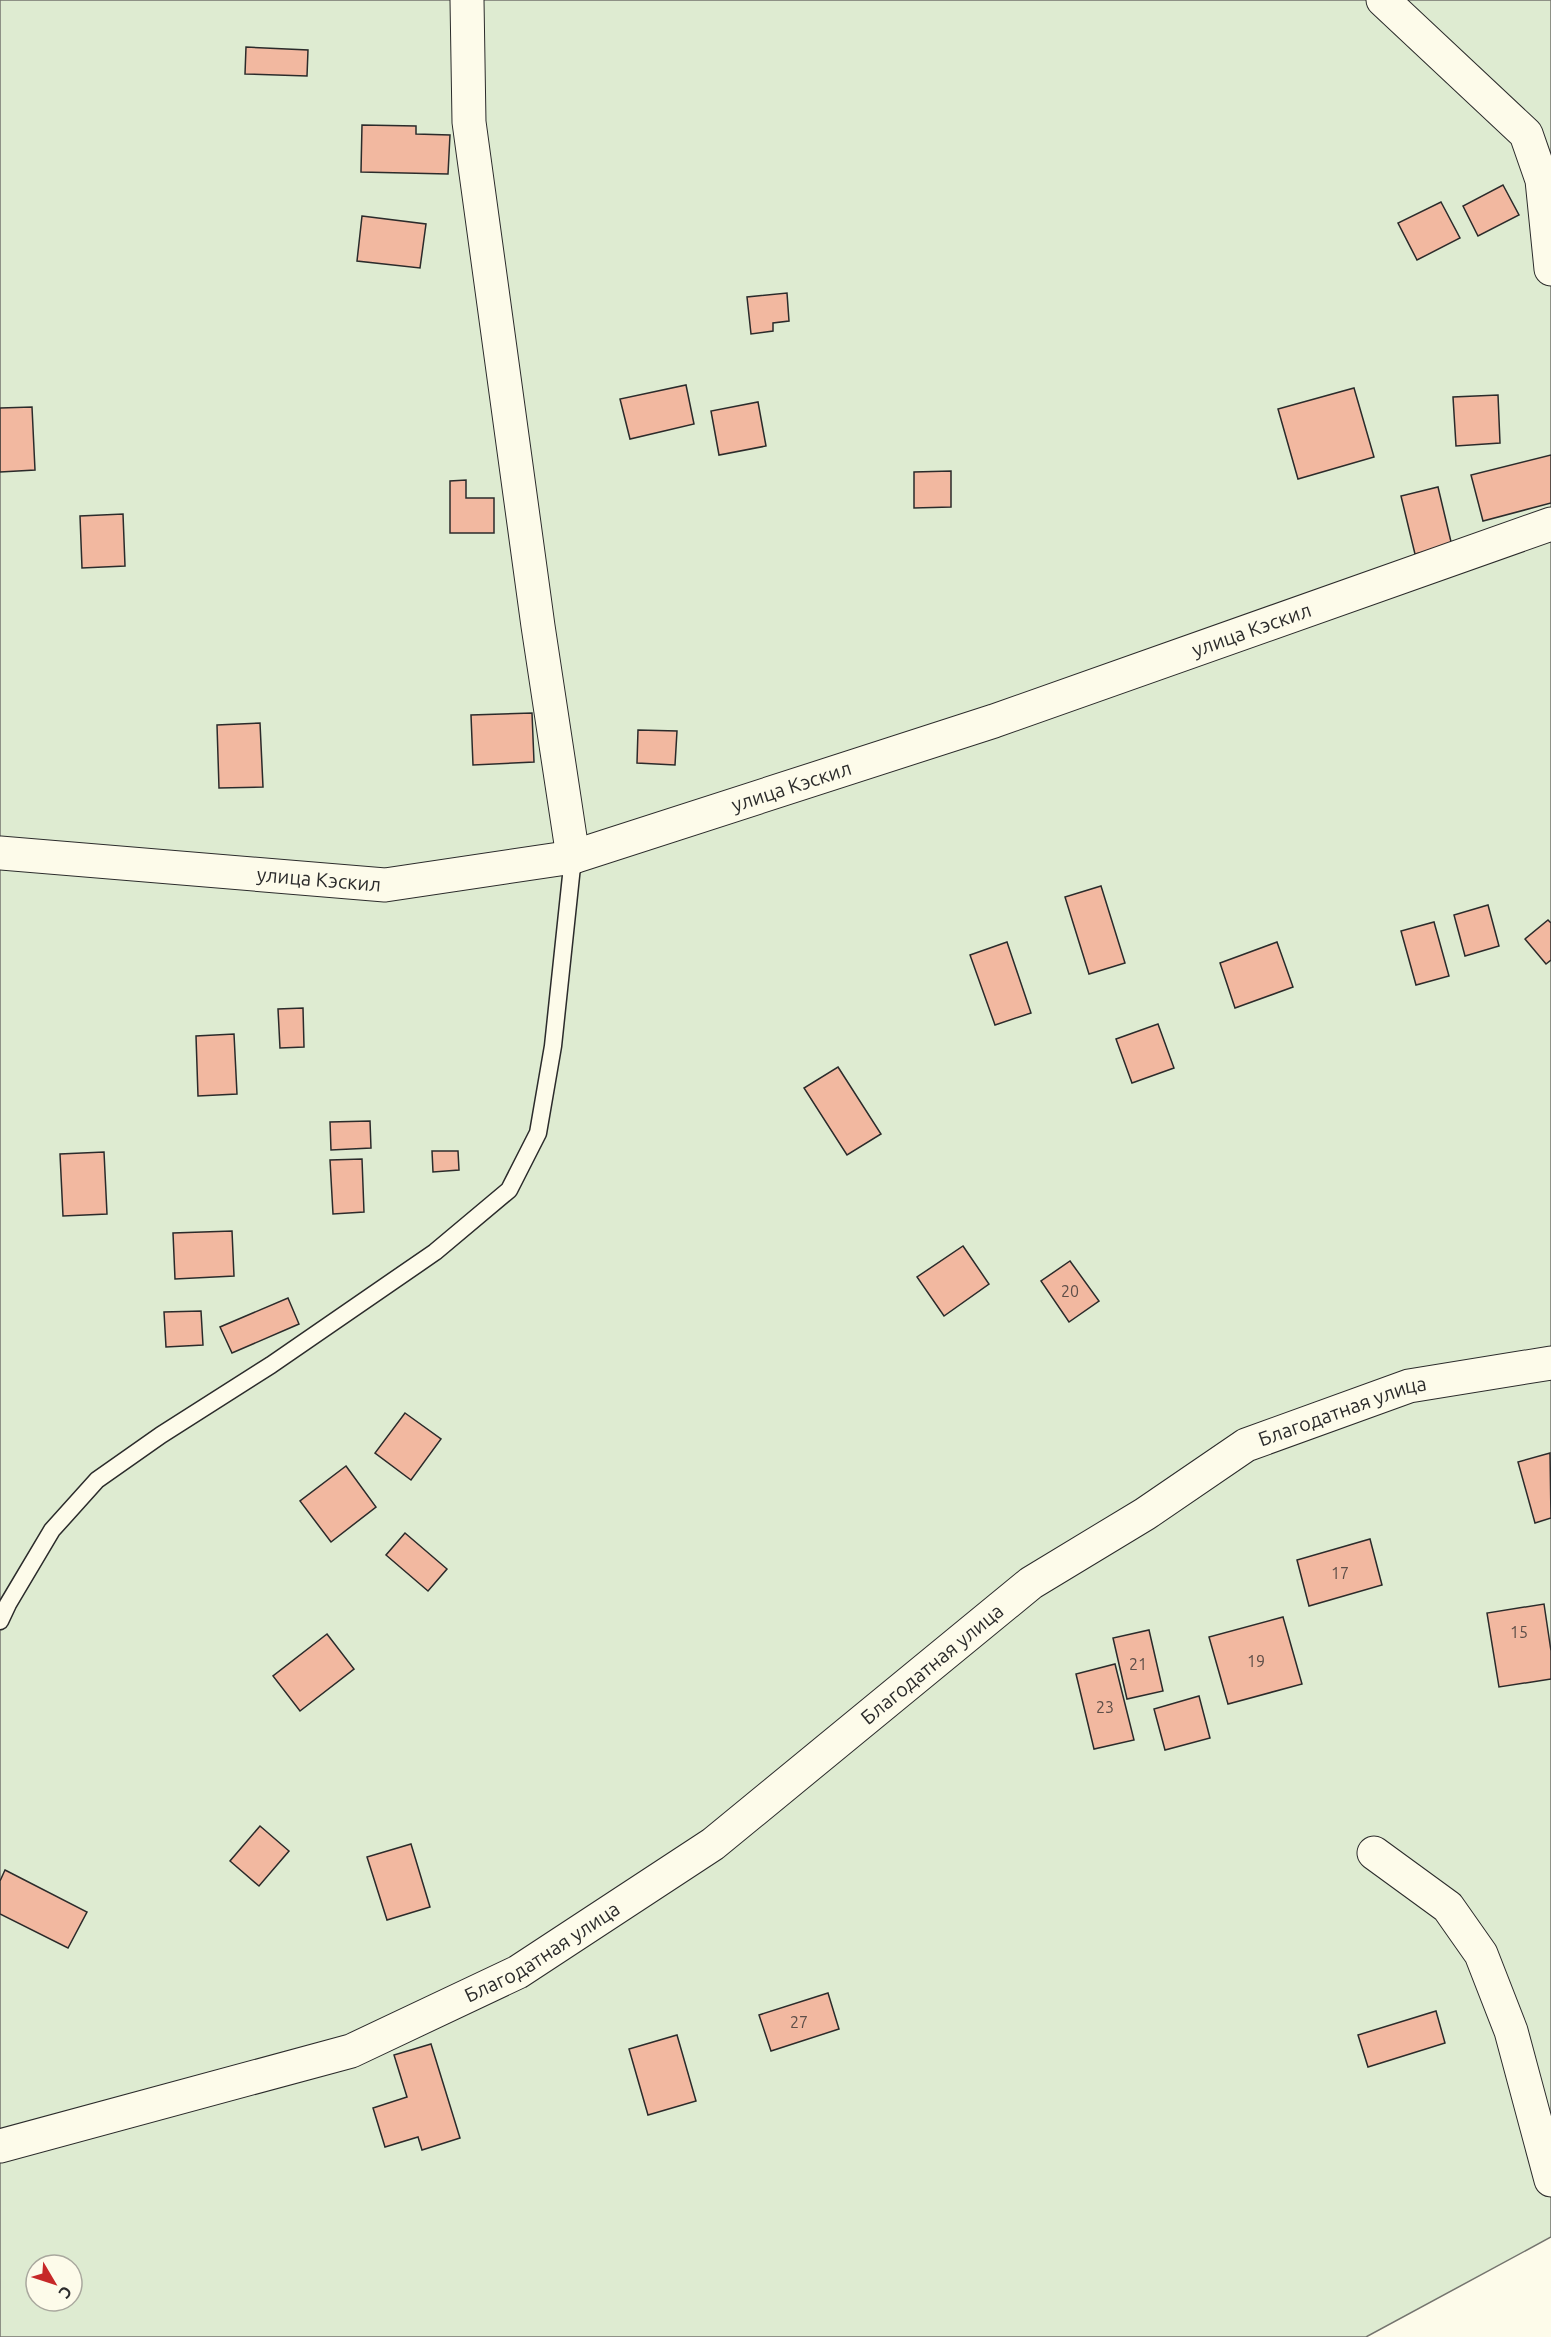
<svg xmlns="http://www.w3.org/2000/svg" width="1551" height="2337" viewBox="0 0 1551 2337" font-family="Ubuntu,sans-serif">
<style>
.green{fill:#deebd1;stroke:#74746e;stroke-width:1.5;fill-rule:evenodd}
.building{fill:#f2b8a0;stroke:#2b2b2b;stroke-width:1.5}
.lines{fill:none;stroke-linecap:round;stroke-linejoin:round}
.service-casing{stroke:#2b2b2b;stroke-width:19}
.minor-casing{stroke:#2b2b2b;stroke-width:35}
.service{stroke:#fdfbea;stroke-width:16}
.minor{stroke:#fdfbea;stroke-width:33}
.labels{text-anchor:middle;stroke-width:4.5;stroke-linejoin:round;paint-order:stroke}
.number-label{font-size:16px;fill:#5d4e48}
.street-label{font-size:20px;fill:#2b2b2b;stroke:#fdfbea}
</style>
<rect width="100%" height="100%" fill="#fdfbea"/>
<path class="green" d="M0,0H1551V2237L1366,2337H0ZM36,2265H72V2301H36Z"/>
<g class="building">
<polygon points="246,47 308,50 307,76 245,74"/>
<polygon points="362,125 416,126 416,134 450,135 448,174 361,172"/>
<polygon points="1503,185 1519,215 1478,236 1463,206"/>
<polygon points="1441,202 1460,238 1417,260 1398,223"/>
<polygon points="362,216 426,224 420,268 357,261"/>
<polygon points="787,293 789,321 773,323 773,331 751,334 747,297"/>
<polygon points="686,385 694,424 630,439 620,399"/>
<polygon points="1354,388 1374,457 1298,479 1278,409"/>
<polygon points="1498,395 1500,443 1456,446 1453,397"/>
<polygon points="758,402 766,446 719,455 711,411"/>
<polygon points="32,407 35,470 0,472 0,408"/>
<polygon points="1551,455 1551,503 1483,521 1471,475"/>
<polygon points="951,471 951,507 914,508 914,472"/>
<polygon points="466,480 466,498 494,498 494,533 450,533 450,481"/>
<polygon points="1438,487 1452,546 1415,554 1401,496"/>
<polygon points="123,514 125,566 82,568 80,516"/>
<polygon points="532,713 534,762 473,765 471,715"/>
<polygon points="260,723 263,787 219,788 217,725"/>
<polygon points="638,730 677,731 675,765 637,763"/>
<polygon points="1101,886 1125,963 1089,974 1065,897"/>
<polygon points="1488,905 1499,946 1465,956 1454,915"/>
<polygon points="1548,920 1551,923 1551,960 1546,964 1525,939"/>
<polygon points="1434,922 1449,976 1416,985 1401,931"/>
<polygon points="1007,942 1031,1013 995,1025 970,955"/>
<polygon points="1277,942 1293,987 1235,1008 1220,963"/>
<polygon points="303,1008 304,1047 280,1048 278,1009"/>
<polygon points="1158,1024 1174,1068 1132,1083 1116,1039"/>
<polygon points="234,1034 237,1094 198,1096 196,1036"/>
<polygon points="838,1067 881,1134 847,1155 804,1088"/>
<polygon points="370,1121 371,1148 331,1150 330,1122"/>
<polygon points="432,1151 458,1151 459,1170 433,1172"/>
<polygon points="104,1152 107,1214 63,1216 60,1154"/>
<polygon points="362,1159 364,1212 333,1214 330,1160"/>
<polygon points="232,1231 234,1276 175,1279 173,1233"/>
<polygon points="963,1246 989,1284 944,1316 917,1277"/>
<polygon points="1070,1261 1099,1301 1069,1322 1041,1281"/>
<polygon points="288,1298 299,1324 232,1353 220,1327"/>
<polygon points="201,1311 203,1345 166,1347 164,1312"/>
<polygon points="405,1413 441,1439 411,1480 375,1453"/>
<polygon points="1550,1453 1551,1518 1535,1523 1518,1462"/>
<polygon points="346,1466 376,1507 331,1542 300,1501"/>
<polygon points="405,1533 447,1569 428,1591 386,1555"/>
<polygon points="1370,1539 1382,1585 1309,1606 1297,1560"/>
<polygon points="1544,1604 1551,1651 1551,1679 1499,1687 1487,1613"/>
<polygon points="1283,1617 1302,1684 1228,1704 1209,1637"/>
<polygon points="1149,1630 1163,1691 1127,1699 1113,1638"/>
<polygon points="327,1634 354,1669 300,1711 273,1676"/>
<polygon points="1115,1664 1134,1740 1094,1749 1076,1674"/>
<polygon points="1199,1696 1210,1738 1165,1750 1154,1709"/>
<polygon points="260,1826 289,1851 259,1886 230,1861"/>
<polygon points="411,1844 430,1907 387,1920 367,1857"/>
<polygon points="5,1870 87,1912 68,1948 0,1914 0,1881"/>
<polygon points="828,1993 839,2029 771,2051 759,2015"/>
<polygon points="1436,2011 1445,2043 1368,2067 1358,2035"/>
<polygon points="677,2035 696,2101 648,2115 629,2049"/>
<polygon points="431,2044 460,2138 422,2150 418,2137 385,2147 373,2108 407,2097 394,2055"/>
</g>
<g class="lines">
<defs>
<polyline id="service" points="0,1621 8,1604 52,1530 97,1480 161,1435 271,1365 435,1252 509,1190 538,1133 553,1046 573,857"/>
<g id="minor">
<polyline points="467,0 469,122 538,626 573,857"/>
<polyline points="1383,0 1526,134 1542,180 1551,269"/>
<path id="s1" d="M0,853L385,885L573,857L994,721L1551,524"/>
<polyline points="1374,1853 1448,1907 1481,1954 1511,2031 1551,2180"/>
<path id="s2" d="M0,2146L351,2051L518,1972L713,1844L1031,1583L1145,1514L1246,1445L1409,1386L1551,1363"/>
</g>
</defs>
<use href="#service" class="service-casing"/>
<use href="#minor" class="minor-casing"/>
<use href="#service" class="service"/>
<use href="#minor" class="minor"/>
</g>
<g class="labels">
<g class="number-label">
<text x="1070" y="1297">20</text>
<text x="1340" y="1579">17</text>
<text x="1519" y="1638">15</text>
<text x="1256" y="1667">19</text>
<text x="1138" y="1670">21</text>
<text x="1105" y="1713">23</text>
<text x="799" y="2028">27</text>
</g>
<g class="street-label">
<text dy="7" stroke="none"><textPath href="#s1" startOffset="1292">улица Кэскил</textPath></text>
<text dy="7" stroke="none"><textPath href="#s1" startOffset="806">улица Кэскил</textPath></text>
<text dy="7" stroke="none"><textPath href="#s1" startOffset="320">улица Кэскил</textPath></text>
<text dy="7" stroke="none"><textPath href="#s2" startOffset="1551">Благодатная улица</textPath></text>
<text dy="7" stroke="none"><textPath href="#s2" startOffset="1065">Благодатная улица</textPath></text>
<text dy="7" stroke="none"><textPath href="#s2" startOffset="579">Благодатная улица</textPath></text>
</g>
</g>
<g transform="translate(54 2283) rotate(129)"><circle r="28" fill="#fdfbea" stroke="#a9a89e" stroke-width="1.5"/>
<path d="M0-4.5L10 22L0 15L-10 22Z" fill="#c62828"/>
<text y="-9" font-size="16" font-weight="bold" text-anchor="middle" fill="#2b2b2b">С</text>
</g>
</svg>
